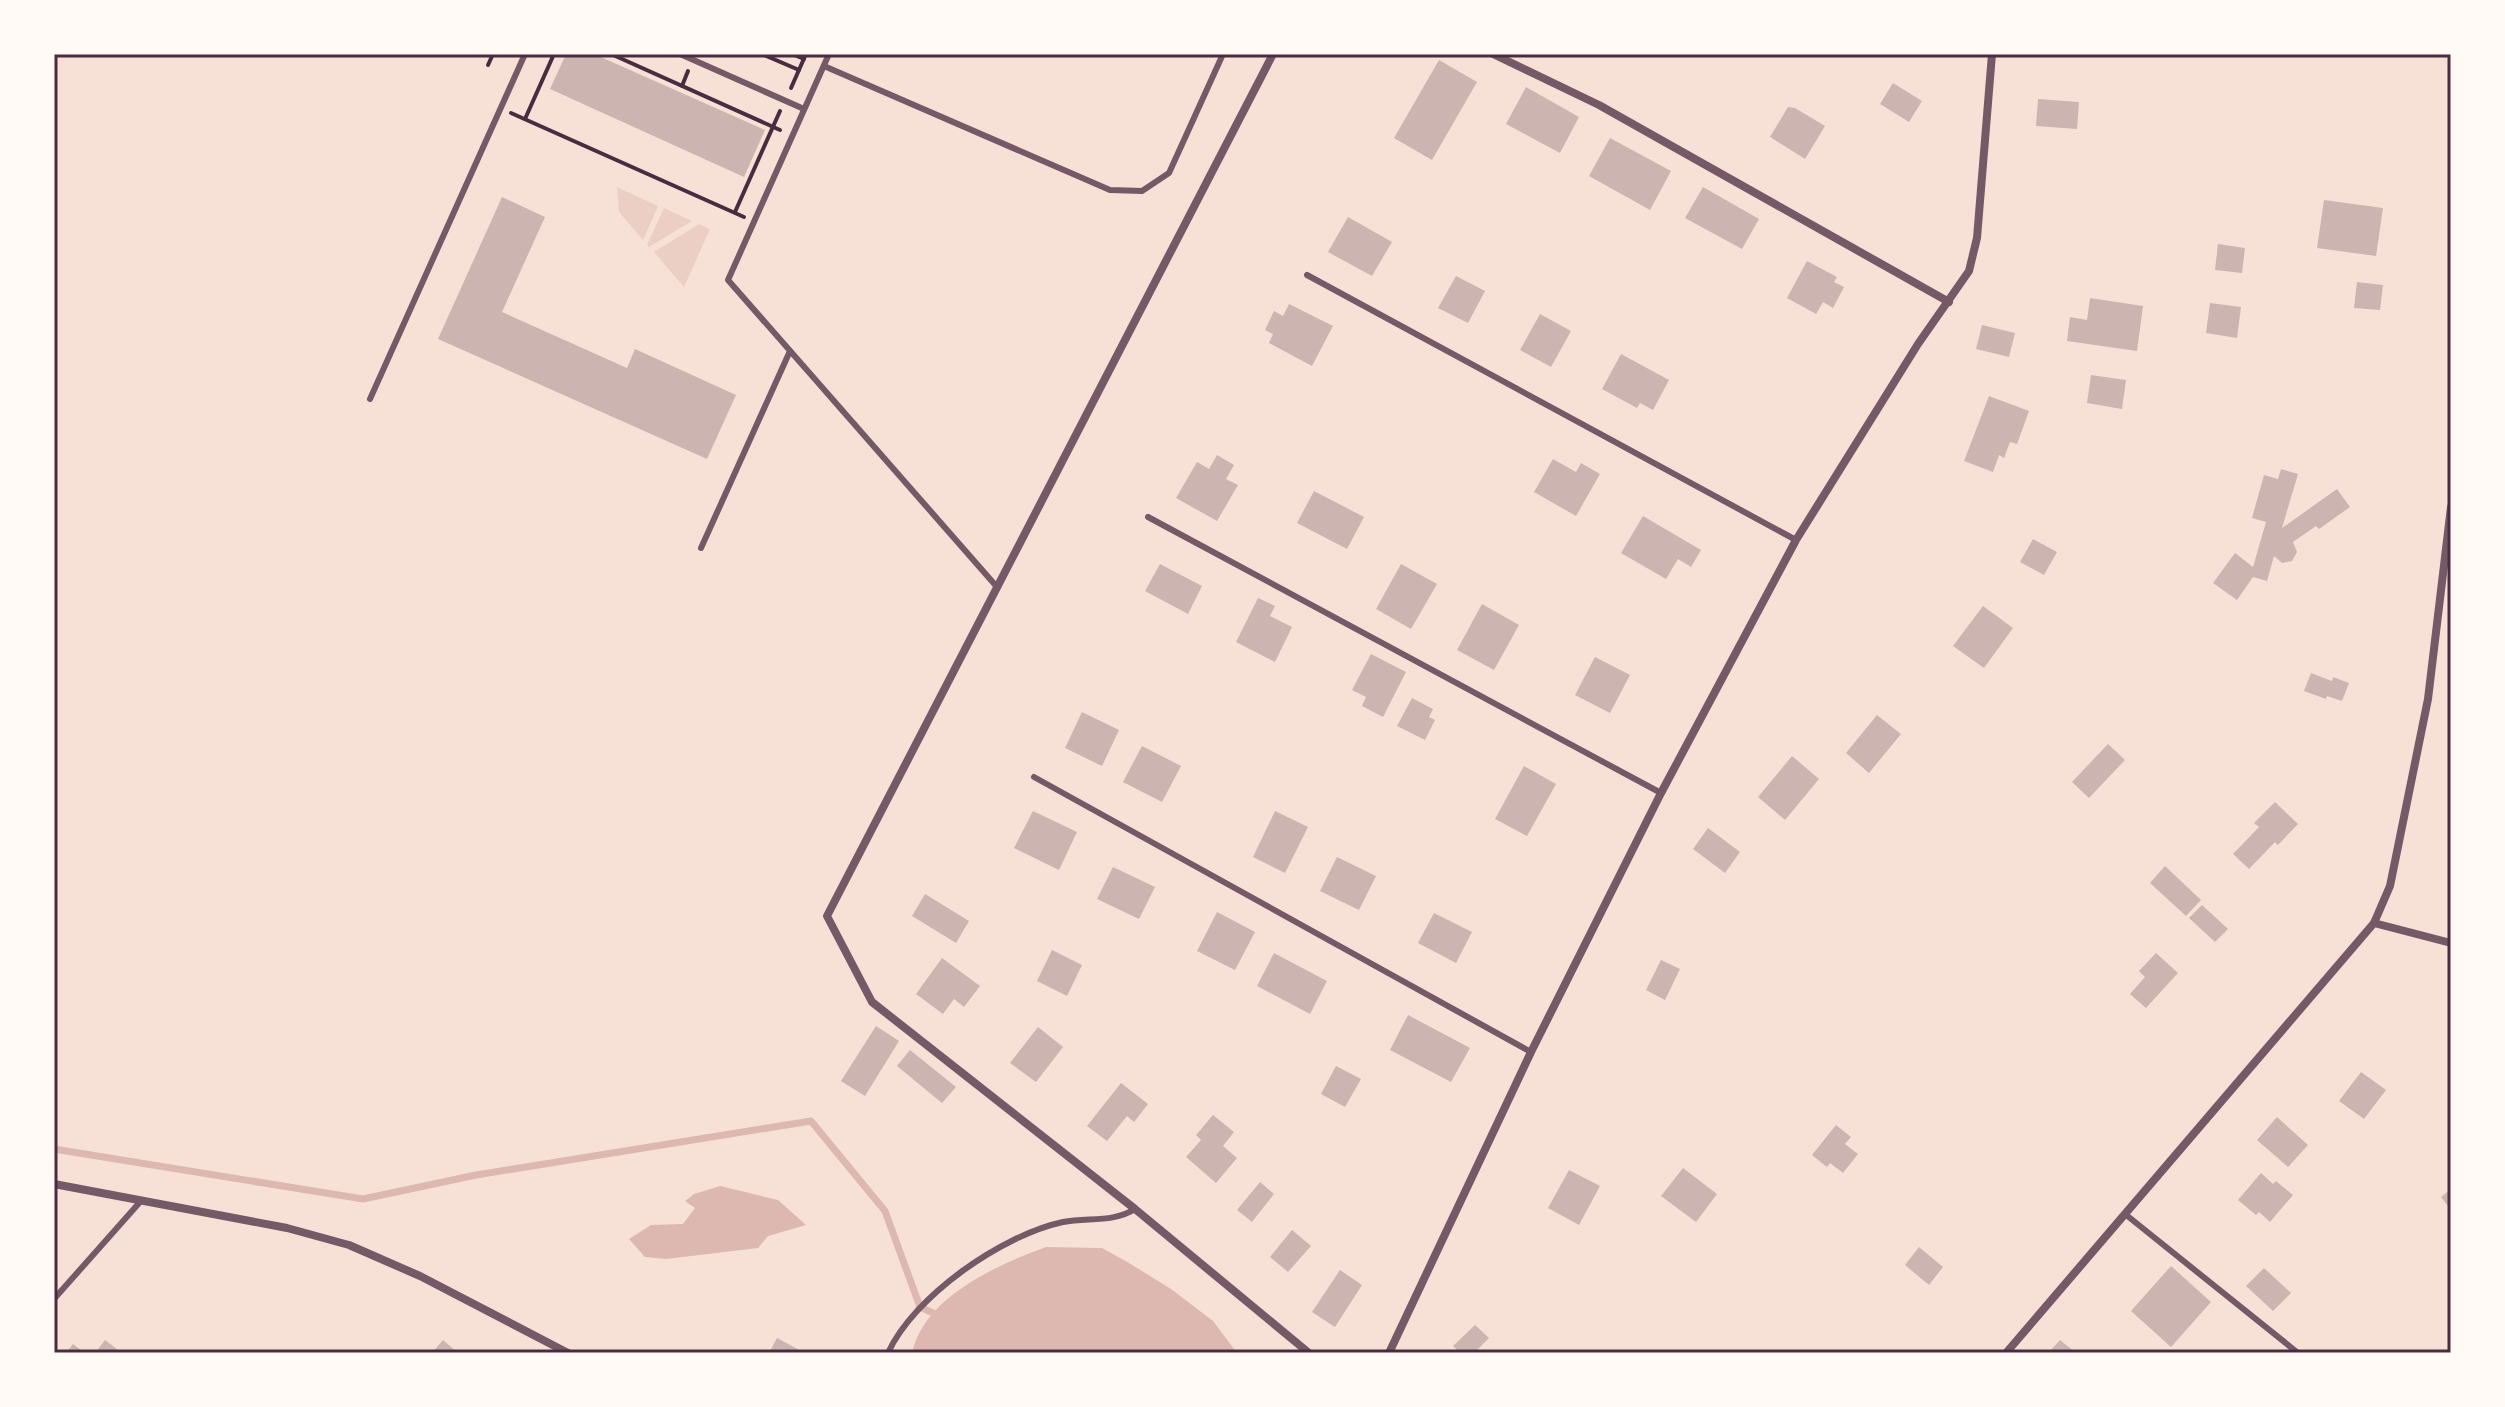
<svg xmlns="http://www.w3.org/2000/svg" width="2505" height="1407" viewBox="0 0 2505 1407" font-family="Commissioner,sans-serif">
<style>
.green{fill:#ebcfc5}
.water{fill:#dcb8b0}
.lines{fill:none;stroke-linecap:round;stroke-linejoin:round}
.stream{stroke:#dcb8b0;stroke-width:7}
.building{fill:#ccb4b1}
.path{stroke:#4a2c40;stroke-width:4}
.service{stroke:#755966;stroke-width:6}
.minor{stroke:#755966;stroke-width:8}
.neatline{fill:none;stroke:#4a2c40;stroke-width:3}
</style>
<rect width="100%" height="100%" fill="#f7e1d7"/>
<g class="green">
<polygon points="617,187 658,206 643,240 619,212"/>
<polygon points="664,208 692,221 649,247 647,245"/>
<polygon points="699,224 710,229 684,287 654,252"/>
</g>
<g class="water">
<polygon points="720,1186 778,1200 806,1225 768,1236 758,1248 666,1259 645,1257 629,1239 651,1225 683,1224 695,1208 685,1201 694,1194"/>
<path d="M1046,1247L1102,1248L1129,1263L1171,1289L1213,1321L1237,1353H912C924,1297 997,1265 1046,1247Z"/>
</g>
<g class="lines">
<polyline class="stream" points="54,1149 363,1199 476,1175 811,1121 885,1211 920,1307 942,1317"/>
</g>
<g class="building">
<polygon points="566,54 594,54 765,130 744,177 550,89"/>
<polygon points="1439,60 1477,82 1432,160 1394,138"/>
<polygon points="1893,83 1922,101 1909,122 1880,104"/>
<polygon points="1526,87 1579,117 1560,153 1506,124"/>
<polygon points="2038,99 2079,102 2077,129 2036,126"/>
<polygon points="1788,107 1795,108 1825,126 1805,159 1770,137"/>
<polygon points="1610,138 1671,171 1650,210 1589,176"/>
<polygon points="1703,187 1759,219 1742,249 1685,218"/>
<polygon points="502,197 545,217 502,312 627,368 635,349 736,395 707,459 438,339"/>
<polygon points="2324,200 2383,208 2376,256 2317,248"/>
<polygon points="1348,217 1392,242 1372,276 1328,252"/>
<polygon points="2218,244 2245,248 2242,273 2215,270"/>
<polygon points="1807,261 1837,277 1834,282 1844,287 1833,308 1823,302 1816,314 1787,298"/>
<polygon points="1456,276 1485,291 1468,323 1438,308"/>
<polygon points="2357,282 2383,285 2380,310 2354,308"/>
<polygon points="2090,298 2143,306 2137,351 2067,341 2070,317 2087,320"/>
<polygon points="2210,303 2241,307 2237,338 2206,333"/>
<polygon points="1289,304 1333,326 1312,366 1269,343 1273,334 1265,330 1274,311 1283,316"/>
<polygon points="1540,314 1571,331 1551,367 1520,350"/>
<polygon points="1982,325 2015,333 2009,357 1976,349"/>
<polygon points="1621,354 1669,380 1653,410 1640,403 1637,408 1602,389"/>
<polygon points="2091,375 2126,380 2122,409 2087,403"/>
<polygon points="1989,396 2029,411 2017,444 2010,442 2004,458 1999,455 1993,472 1964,461"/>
<polygon points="1217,455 1234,465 1226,479 1238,485 1217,521 1176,498 1197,462 1209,469"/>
<polygon points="1553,459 1576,472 1581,463 1600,474 1576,516 1534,492"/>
<polygon points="2281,469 2298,474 2282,528 2337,489 2350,507 2319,529 2316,526 2293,542 2297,552 2292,561 2282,563 2274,556 2267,581 2253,577 2237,600 2213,583 2235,553 2253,567 2266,522 2252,518 2264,475 2278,479"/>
<polygon points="1314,491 1364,517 1347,549 1297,523"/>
<polygon points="1643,516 1701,550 1691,567 1678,559 1666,579 1621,553"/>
<polygon points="2033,539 2057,552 2044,575 2020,562"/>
<polygon points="1160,564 1202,586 1188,614 1145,591"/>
<polygon points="1401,564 1437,584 1411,629 1376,609"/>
<polygon points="1258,598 1275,606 1270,616 1292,627 1275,662 1236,642"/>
<polygon points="1482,604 1519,625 1494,670 1457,650"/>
<polygon points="1983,606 2013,628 1984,668 1953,646"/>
<polygon points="1371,654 1406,672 1383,717 1362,706 1366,697 1352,690"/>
<polygon points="1595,657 1630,675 1610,713 1575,695"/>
<polygon points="2311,673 2332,681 2333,677 2349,683 2342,701 2327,696 2326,699 2304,691"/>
<polygon points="1412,698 1433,709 1429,717 1435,720 1425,740 1397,726"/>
<polygon points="1082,712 1119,730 1102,766 1065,748"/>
<polygon points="1877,715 1901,734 1869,773 1846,753"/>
<polygon points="2108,744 2125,760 2089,798 2072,782"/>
<polygon points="1142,746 1181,766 1162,802 1123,782"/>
<polygon points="1792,756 1819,779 1785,820 1758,797"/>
<polygon points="1524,766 1556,784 1527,836 1495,819"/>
<polygon points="2275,802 2298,824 2278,845 2275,842 2249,869 2233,854 2259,827 2254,823"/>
<polygon points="1033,811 1077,832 1059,870 1014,848"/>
<polygon points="1275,811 1308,827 1285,873 1253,857"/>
<polygon points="1708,828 1740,852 1725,873 1693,849"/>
<polygon points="1337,857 1376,876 1359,910 1320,891"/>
<polygon points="2165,866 2201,900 2186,916 2150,883"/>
<polygon points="1113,867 1155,887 1139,919 1097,899"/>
<polygon points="925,894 969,921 956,943 912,916"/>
<polygon points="2202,905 2228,929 2215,942 2189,918"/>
<polygon points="1217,912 1255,932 1235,970 1197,951"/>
<polygon points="1434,913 1472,932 1456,963 1418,943"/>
<polygon points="1052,950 1082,965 1067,996 1037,981"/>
<polygon points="1274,953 1327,981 1310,1014 1257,986"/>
<polygon points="2156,953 2178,973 2146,1008 2130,994 2145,977 2139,971"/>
<polygon points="942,958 980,986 964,1007 954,999 943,1014 916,994"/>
<polygon points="1661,960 1680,969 1665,1000 1646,990"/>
<polygon points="1408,1015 1470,1048 1451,1082 1390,1050"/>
<polygon points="876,1026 899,1041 865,1096 841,1081"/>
<polygon points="1038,1027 1063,1047 1036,1082 1010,1063"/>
<polygon points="910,1050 956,1087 942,1103 897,1066"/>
<polygon points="1336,1066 1361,1079 1345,1107 1321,1094"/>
<polygon points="2361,1072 2386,1090 2364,1119 2339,1101"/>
<polygon points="1121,1083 1148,1104 1134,1122 1127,1116 1107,1141 1087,1126"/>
<polygon points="1213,1115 1234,1132 1223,1146 1237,1158 1216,1183 1186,1157 1201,1140 1196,1135"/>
<polygon points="2277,1117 2308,1145 2288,1167 2257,1140"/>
<polygon points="1836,1125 1851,1137 1845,1144 1858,1154 1843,1173 1830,1163 1827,1167 1812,1155"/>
<polygon points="1683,1168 1717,1194 1696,1222 1661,1196"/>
<polygon points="1569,1170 1600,1186 1579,1225 1548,1208"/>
<polygon points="2261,1173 2273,1184 2276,1181 2293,1195 2270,1222 2259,1212 2256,1215 2238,1200"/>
<polygon points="1260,1182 1274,1194 1252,1222 1237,1210"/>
<polygon points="2451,1189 2451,1210 2441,1197"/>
<polygon points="1292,1230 1311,1246 1288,1272 1270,1257"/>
<polygon points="1919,1247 1943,1267 1929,1285 1905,1265"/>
<polygon points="2171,1266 2211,1302 2171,1347 2131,1311"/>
<polygon points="2264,1268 2291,1293 2273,1311 2246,1286"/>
<polygon points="1340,1270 1362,1285 1335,1327 1312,1312"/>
<polygon points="1475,1325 1489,1338 1474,1353 1460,1353 1453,1346"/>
<polygon points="777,1338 805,1353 769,1353"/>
<polygon points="105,1340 122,1353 95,1353"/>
<polygon points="443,1340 458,1353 432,1353"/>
<polygon points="2060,1340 2076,1353 2048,1353"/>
<polygon points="73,1344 85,1353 66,1353"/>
</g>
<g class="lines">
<g class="path">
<polyline points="611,54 780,130"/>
<polyline points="762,54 799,70"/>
<polyline points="792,54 804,59"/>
<polyline points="488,65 493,54"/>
<polyline points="682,86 688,71"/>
<polyline points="791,88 806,54"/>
<polyline points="511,113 744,217"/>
<polyline points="525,119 554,54"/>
<polyline points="735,212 780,111"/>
</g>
<g class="service">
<polyline points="680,54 804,109"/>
<polyline points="829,54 728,280 997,587"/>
<polyline points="824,66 1110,190 1142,191 1169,173 1223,54"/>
<polyline points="1307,275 1796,540"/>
<polyline points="370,399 525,54"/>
<polyline points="1148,517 1661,793"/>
<polyline points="701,548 790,351"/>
<polyline points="1034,777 1531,1052"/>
<polyline points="2125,1214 2298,1353"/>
<polyline points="54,1299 140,1202"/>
<path d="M888,1353C914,1296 1002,1235 1063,1222C1088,1217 1113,1223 1135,1209"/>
</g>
<g class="minor">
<polyline points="1273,54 827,916 872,1002 1135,1209 1309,1353"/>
<polyline points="1493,54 1599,105 1949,302"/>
<polyline points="2374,923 2451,943"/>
<polyline points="54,1184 287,1228 349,1245 420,1276 568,1353"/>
<polyline points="1389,1353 1531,1052 1661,793 1796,540 1918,344 1969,271 1977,238 1992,54"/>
<polyline points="2006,1353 2374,923 2390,886 2428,699 2451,507"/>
</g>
</g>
<rect width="2505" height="1407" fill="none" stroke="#fffaf5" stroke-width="112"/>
<rect x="56" y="56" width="2393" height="1295" class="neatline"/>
</svg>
